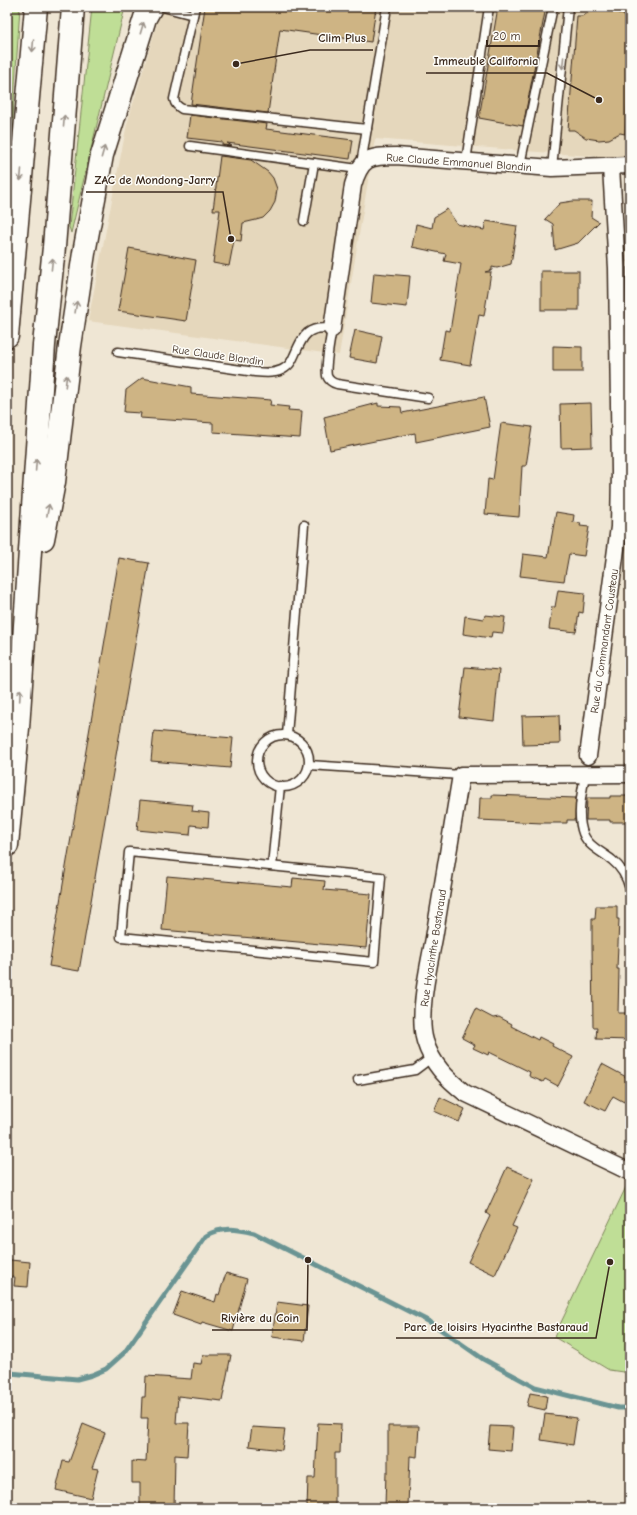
<svg xmlns="http://www.w3.org/2000/svg" width="637" height="1515" viewBox="0 0 637 1515" font-family="'Comic Neue',sans-serif">
<style>
.built{fill:#e5d7bc}
.green{fill:#bfde96;stroke:#7d845a}
.lines{fill:none;stroke-linecap:round;stroke-linejoin:round}
.stream{stroke:#6a9493;stroke-width:5}
.building{fill:#ceb484;stroke:#3b2a1e}
.service-casing{stroke:#3b2a1e;stroke-width:11}
.minor-casing{stroke:#3b2a1e;stroke-width:19}
.trunk-casing{stroke:#3b2a1e;stroke-width:25}
.service{stroke:#fdfcf7;stroke-width:8}
.minor{stroke:#fdfcf7;stroke-width:16}
.trunk{stroke:#fdfcf7;stroke-width:22}
.oneway{stroke:#9c938a}
.labels{text-anchor:middle;stroke-width:3;stroke-linejoin:round;paint-order:stroke}
.street-label{font-size:11px;fill:#3b2a1e;stroke:#fdfcf7}
.leader{fill:none;stroke:#3b2a1e;stroke-width:1.5}
.callout-dot{fill:#3b2a1e;stroke:#fdfcf7;stroke-width:1.5}
.callout-label{font-size:12px;text-anchor:middle;font-weight:bold;fill:#3b2a1e;stroke:#fdfcf7;stroke-width:3;stroke-linejoin:round;paint-order:stroke}
</style>
<rect width="100%" height="100%" fill="#efe6d4"/>
<filter id="ink" filterUnits="userSpaceOnUse"><feTurbulence type="fractalNoise" baseFrequency=".025" numOctaves="2"/><feDisplacementMap in="SourceGraphic" scale="8" xChannelSelector="R" yChannelSelector="G"/><feConvolveMatrix kernelMatrix="1 2 1 2 8 2 1 2 1" color-interpolation-filters="sRGB"/></filter>
<g filter="url(#ink)">
<polygon class="built" points="162,7 630,7 630,156 602,157 375,139 339,355 88,321 127,124"/>
<g class="green">
<polygon points="7,7 20,7 7,211"/>
<polygon points="92,7 125,7 71,233 69,227"/>
<polygon points="627,1185 630,1187 630,1373 609,1370 554,1337"/>
</g>
<g class="lines">
<path class="stream" d="M10,1373L77,1379L92,1375L106,1369L125,1352L206,1236C222,1226 237,1229 254,1233L430,1322L483,1359L535,1387L618,1408H630"/>
</g>
<g class="building">
<polygon points="205,7 376,7 371,42 280,29 268,113 191,104"/>
<polygon points="498,7 546,7 523,126 479,118"/>
<polygon points="603,9 616,12 623,15 630,21 630,73 625,134 620,133 609,139 599,140 586,138 574,130 568,130 577,16 582,16 592,11"/>
<polygon points="190,115 267,124 266,129 353,140 350,159 227,143 232,146 222,145 222,142 187,138"/>
<polygon points="220,156 251,160 268,172 273,178 277,189 275,202 270,211 263,218 256,220 243,223 241,241 234,240 229,266 213,263 220,210 213,210"/>
<polygon points="573,201 592,201 591,217 599,222 578,243 555,250 553,224 545,219 560,203"/>
<polygon points="447,209 457,224 484,230 486,221 517,226 511,264 497,268 492,267 492,270 485,272 491,272 484,316 479,315 470,365 440,360 445,330 450,331 461,264 444,261 446,254 412,247 416,224 432,228 434,217"/>
<polygon points="129,248 196,260 186,321 118,311"/>
<rect x="541" y="271" width="38" height="39"/>
<polygon points="374,273 410,276 407,307 371,303"/>
<polygon points="355,330 382,336 377,363 349,358"/>
<polygon points="553,346 582,347 582,372 553,372"/>
<polygon points="142,378 191,387 191,394 271,400 270,405 289,407 288,410 302,411 300,438 213,432 213,423 140,418 141,413 124,412 126,390"/>
<polygon points="484,397 490,427 416,442 415,433 330,450 324,417 378,403 378,406 401,407 402,413"/>
<polygon points="591,403 592,447 561,448 560,404"/>
<polygon points="501,423 532,427 526,466 522,466 519,517 485,514 488,479 493,480"/>
<polygon points="556,512 574,515 573,522 581,523 580,526 589,527 584,556 569,554 564,581 520,576 523,554 548,557"/>
<polygon points="119,558 149,563 79,971 49,966"/>
<polygon points="558,590 585,593 583,613 579,612 576,632 549,629 552,607 555,607"/>
<polygon points="485,615 505,617 503,633 492,632 491,638 463,634 465,616 484,619"/>
<polygon points="465,667 499,670 494,721 459,717"/>
<polygon points="559,715 560,744 523,745 522,716"/>
<polygon points="154,731 233,738 230,768 151,761"/>
<polygon points="492,795 576,798 575,820 567,820 567,823 542,823 479,820 480,798 492,798"/>
<polygon points="610,796 630,796 630,822 610,822 610,820 586,820 587,798 610,798"/>
<polygon points="140,800 193,805 192,811 209,813 208,827 191,825 190,835 137,830"/>
<polygon points="167,876 292,887 293,878 325,881 324,890 371,894 366,948 162,930"/>
<polygon points="596,906 617,906 617,919 619,919 617,969 619,969 618,1013 630,1013 630,1040 596,1039 597,1027 593,1027 592,944 592,919 595,919"/>
<polygon points="476,1009 493,1018 499,1017 512,1024 511,1026 538,1040 539,1037 553,1044 552,1046 573,1057 558,1086 545,1079 543,1082 529,1076 530,1072 489,1052 488,1055 473,1048 475,1045 462,1038"/>
<polygon points="602,1064 630,1079 630,1089 624,1102 613,1096 605,1111 584,1101"/>
<polygon points="440,1097 465,1109 459,1122 434,1111"/>
<polygon points="507,1167 534,1179 512,1226 517,1228 495,1275 468,1262 490,1216 486,1213"/>
<polygon points="10,1260 30,1262 28,1287 14,1286 15,1277 9,1277"/>
<polygon points="226,1273 247,1279 233,1331 202,1322 201,1325 173,1315 182,1291 215,1302 217,1294 219,1295"/>
<polygon points="277,1302 308,1306 304,1341 272,1337"/>
<polygon points="203,1355 231,1355 222,1401 178,1396 176,1423 189,1423 187,1456 175,1455 174,1508 140,1508 140,1483 132,1483 132,1461 146,1462 148,1418 141,1418 142,1397 145,1397 146,1376 191,1379 193,1363 201,1364"/>
<polygon points="530,1393 547,1396 545,1410 527,1406"/>
<polygon points="545,1414 577,1418 573,1445 541,1440"/>
<polygon points="318,1423 341,1424 340,1453 335,1453 335,1508 307,1508 308,1478 315,1478"/>
<polygon points="83,1424 105,1433 92,1468 98,1469 91,1498 56,1490 63,1461 69,1462"/>
<polygon points="388,1426 419,1426 417,1457 410,1456 408,1506 385,1506 386,1472 388,1472"/>
<polygon points="490,1426 513,1427 511,1451 488,1449"/>
<polygon points="252,1427 285,1429 282,1450 249,1446"/>
</g>
<g class="lines">
<defs>
<g id="service">
<polyline points="163,7 193,15"/>
<path d="M195,7L174,99C175,104 177,106 182,109L367,129"/>
<polyline points="190,146 358,169"/>
<polyline points="466,161 489,7"/>
<polyline points="361,164 387,7"/>
<polyline points="520,165 553,7"/>
<polyline points="552,168 568,7"/>
<polyline points="304,221 314,163"/>
<path d="M118,352L255,372C265,373 277,374 285,368C290,365 292,361 294,356C303,336 307,325 332,329C330,340 325,367 327,376C329,381 333,383 337,384L428,398"/>
<polyline points="287,735 304,525"/>
<circle cx="283" cy="761" r="26"/>
<polyline points="309,765 461,775"/>
<path d="M585,775C582,792 577,813 582,830C586,846 601,851 612,860C621,867 627,878 630,889"/>
<polygon points="129,852 381,877 374,962 121,937"/>
<polyline points="272,866 280,786"/>
<polyline points="358,1080 415,1070 431,1058"/>
</g>
<g id="minor">
<path d="M332,329L353,185C361,158 369,156 396,156L552,168L630,165"/>
<polyline points="588,756 619,527 620,472 617,268 611,167"/>
<path d="M630,774L461,775C452,830 443,884 434,938C429,965 417,1015 425,1041C432,1064 446,1078 465,1093L630,1172"/>
</g>
<g id="trunk">
<polyline points="7,336 36,7"/>
<polyline points="43,539 54,482 70,346 84,253 102,155 145,18 151,7"/>
<polyline points="7,845 18,728 44,345 54,247 73,7"/>
</g>
</defs>
<use href="#service" class="service-casing"/>
<use href="#minor" class="minor-casing"/>
<use href="#trunk" class="trunk-casing"/>
<use href="#service" class="service"/>
<use href="#minor" class="minor"/>
<use href="#trunk" class="trunk"/>
</g>
<defs><path id="oneway-shaft" d="M-6 0H5M1.5-3L5.5 0L1.5 3" fill="none" stroke-width="1.6" stroke-linecap="round" stroke-linejoin="round"/></defs>
<g class="oneway">
<use href="#oneway-shaft" transform="translate(142 28) rotate(-73)"/>
<use href="#oneway-shaft" transform="translate(33 46) rotate(95)"/>
<use href="#oneway-shaft" transform="translate(563 63) rotate(96)"/>
<use href="#oneway-shaft" transform="translate(64 121) rotate(-85)"/>
<use href="#oneway-shaft" transform="translate(103 152) rotate(-74)"/>
<use href="#oneway-shaft" transform="translate(21 175) rotate(95)"/>
<use href="#oneway-shaft" transform="translate(52 264) rotate(-84)"/>
<use href="#oneway-shaft" transform="translate(76 307) rotate(-81)"/>
<use href="#oneway-shaft" transform="translate(66 381) rotate(-83)"/>
<use href="#oneway-shaft" transform="translate(36 465) rotate(-86)"/>
<use href="#oneway-shaft" transform="translate(48 510) rotate(-79)"/>
<use href="#oneway-shaft" transform="translate(20 695) rotate(-87)"/>
</g>
</g>
<g class="labels">
<g class="street-label">
<text transform="translate(459 162) rotate(4)" y="4">Rue Claude Emmanuel Blandin</text>
<text transform="translate(218 355) rotate(8)" y="4">Rue Claude Blandin</text>
<text transform="translate(604 641) rotate(-82)" y="4">Rue du Commandant Cousteau</text>
<text transform="translate(433 948) rotate(-81)" y="4">Rue Hyacinthe Bastaraud</text>
</g>
</g>
<path class="leader" d="M236 64L310 50H373M599 100L547 73H426M231 239L223 192H86M308 1260L307 1330H212M610 1262L596 1338H396"/>
<g class="callout-dot">
<circle cx="236" cy="64" r="4"/>
<circle cx="599" cy="100" r="4"/>
<circle cx="231" cy="239" r="4"/>
<circle cx="308" cy="1260" r="4"/>
<circle cx="610" cy="1262" r="4"/>
</g>
<g class="callout-label">
<text x="342" y="42">Clim Plus</text>
<text x="486" y="65">Immeuble California</text>
<text x="155" y="184">ZAC de Mondong-Jarry</text>
<text x="260" y="1322">Rivière du Coin</text>
<text x="496" y="1331">Parc de loisirs Hyacinthe Bastaraud</text>
</g>
<rect width="637" height="1515" fill="none" stroke="#fdfcf7" stroke-width="24"/>
<rect x="12" y="12" width="613" height="1491" fill="none" stroke="#3b2a1e" stroke-width="1.5" filter="url(#ink)"/>
<path d="M487 40v6h52v-6" fill="none" stroke="#3b2a1e" stroke-width="2"/>
<text x="493" y="40" font-size="12" fill="#3b2a1e" stroke="#fdfcf7" stroke-width="3" paint-order="stroke">20 m</text>
</svg>
